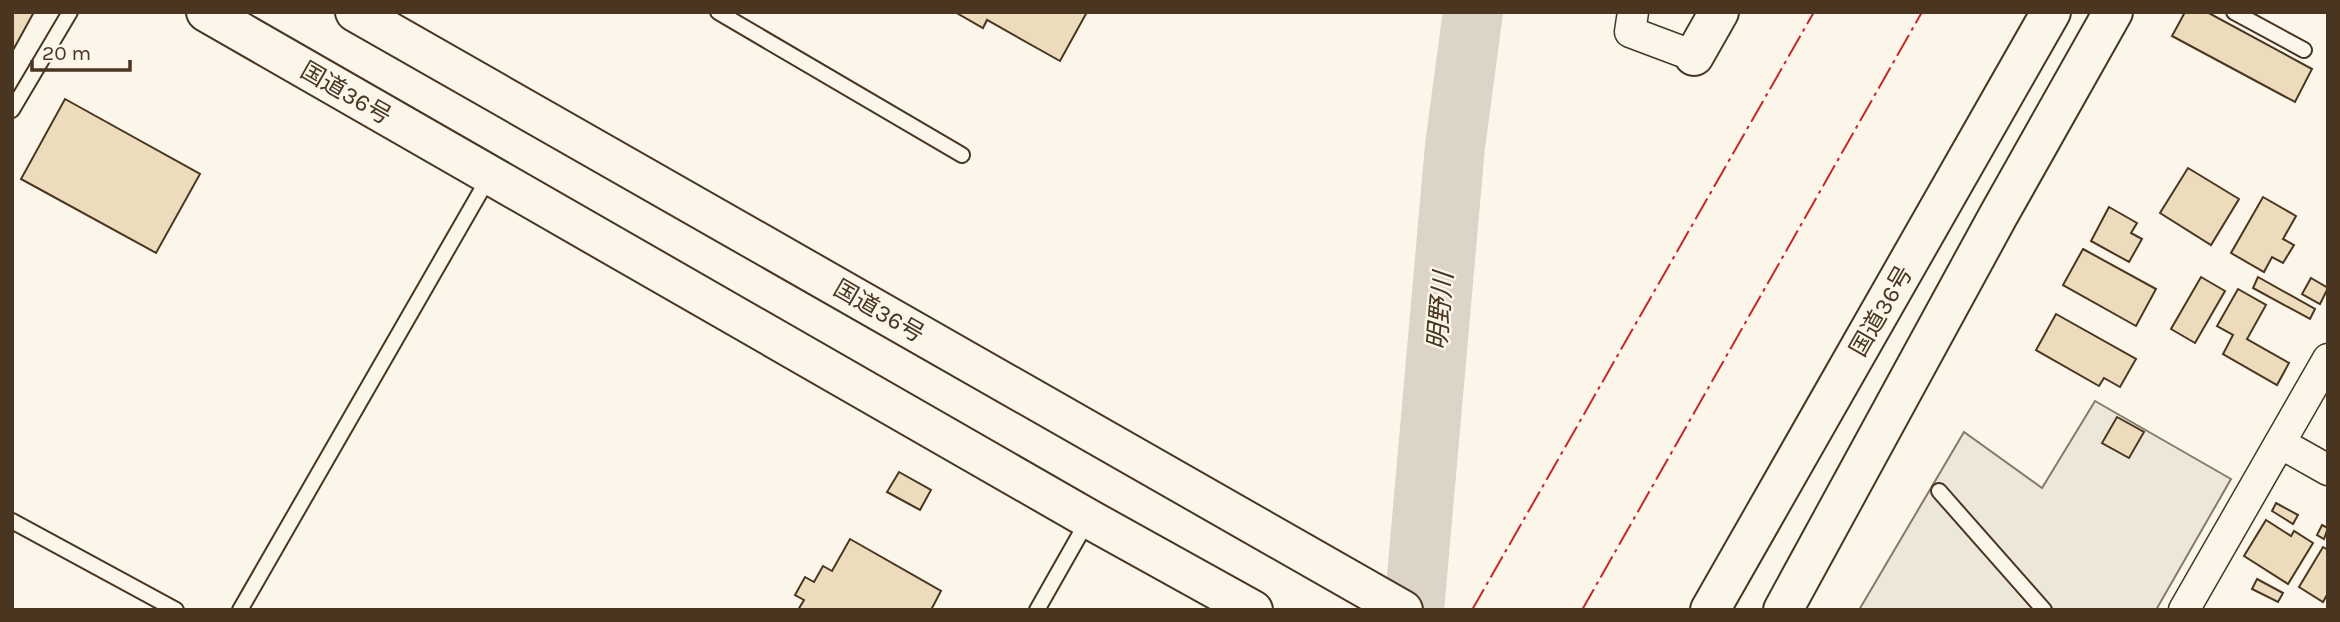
<svg xmlns="http://www.w3.org/2000/svg" width="2340" height="622" viewBox="0 0 2340 622" font-family="Karla,'Noto Sans JP',sans-serif">
<style>
.parking{fill:#ede7d9;stroke:#887966;stroke-width:2}
.lines{fill:none;stroke-linecap:round;stroke-linejoin:round}
.river{stroke:#dcd4c6;stroke-width:60}
.building{fill:#ecdcbc;stroke:#4a3520;stroke-width:2}
.lane-casing{stroke:#4a3520;stroke-width:18}
.street-casing{stroke:#4a3520;stroke-width:33}
.secondary-casing{stroke:#4a3520;stroke-width:42}
.highway-casing{stroke:#4a3520;stroke-width:42}
.lane{stroke:#fbf6e9;stroke-width:14}
.street{stroke:#fbf6e9;stroke-width:30}
.secondary{stroke:#fbf6e9;stroke-width:38}
.highway{stroke:#fbf6e9;stroke-width:38}
.power{stroke:#c62828;stroke-width:2;stroke-dasharray:24 5 3.5 5;stroke-linecap:butt}
.labels{text-anchor:middle;stroke-width:5;stroke-linejoin:round;paint-order:stroke}
.street-label{font-size:24px;fill:#4a3520;stroke:#fbf6e9}
.water-label{font-size:26px;font-style:italic;fill:#4a3520;stroke:#fbf6e9}
</style>
<rect width="100%" height="100%" fill="#fbf6e9"/>
<polygon class="parking" points="2095,401 2231,479 2156,610 1859,610 1964,432 2042,488"/>
<g class="lines">
<polyline class="river" points="1414,610 1455,146 1473,12"/>
</g>
<g class="building">
<polygon points="12,12 34,12 12,52"/>
<polygon points="955,12 1087,12 1060,61 987,20 983,28"/>
<polygon points="2185,12 2207,12 2312,69 2295,102 2172,36"/>
<polygon points="65,99 200,174 156,253 21,179"/>
<polygon points="2188,168 2239,199 2211,245 2160,213"/>
<polygon points="2263,197 2296,216 2283,239 2294,245 2283,263 2272,257 2264,272 2231,253"/>
<polygon points="2109,207 2137,223 2131,233 2142,239 2129,262 2091,241"/>
<polygon points="2083,249 2156,289 2136,326 2063,285"/>
<polygon points="2201,277 2225,291 2195,343 2171,329"/>
<polygon points="2258,277 2315,309 2310,319 2253,288"/>
<polygon points="2311,278 2328,288 2320,304 2302,294"/>
<polygon points="2238,289 2266,305 2247,339 2289,363 2277,385 2223,354 2233,335 2217,326"/>
<polygon points="2056,314 2136,359 2120,387 2104,378 2099,386 2036,350"/>
<polygon points="2117,417 2144,432 2129,458 2102,443"/>
<polygon points="899,472 931,490 920,510 887,492"/>
<polygon points="2276,503 2298,515 2293,524 2272,511"/>
<polygon points="2266,520 2291,536 2294,531 2313,543 2288,584 2244,556"/>
<polygon points="2322,525 2328,528 2324,539 2317,535"/>
<polygon points="850,539 941,591 931,610 798,610 804,600 795,595 805,577 814,582 823,566 832,571"/>
<polygon points="2323,547 2328,550 2328,593 2323,602 2299,587"/>
<polygon points="2257,579 2283,593 2278,602 2252,589"/>
</g>
<g class="lines">
<defs>
<g id="lane">
<polyline points="718,12 962,155"/>
<polyline points="2234,12 2304,50"/>
<polyline points="12,110 70,12"/>
<polyline points="1939,491 2044,610"/>
<polyline points="12,521 176,610"/>
<polyline points="240,610 489,177"/>
<polyline points="1037,610 1088,520"/>
</g>
<g id="street">
<polyline points="1633,12 1630,32 1694,56"/>
<polyline points="2280,443 2328,470"/>
<polyline points="2184,610 2328,359"/>
</g>
<polyline id="secondary" points="1694,56 1719,12"/>
<g id="highway">
<polyline points="206,12 1089,519 1253,610"/>
<polyline points="355,12 1403,610"/>
<polyline points="1710,610 2051,12"/>
<polyline points="1783,610 1998,216 2113,12"/>
</g>
</defs>
<use href="#lane" class="lane-casing"/>
<use href="#street" class="street-casing"/>
<use href="#secondary" class="secondary-casing"/>
<use href="#highway" class="highway-casing"/>
<use href="#lane" class="lane"/>
<use href="#street" class="street"/>
<use href="#secondary" class="secondary"/>
<use href="#highway" class="highway"/>
<g class="power">
<polyline points="1472,610 1814,12"/>
<polyline points="1582,610 1922,12"/>
</g>
</g>
<g class="labels">
<g class="street-label">
<text transform="translate(346 93) rotate(30)" y="8">国道36号</text>
<text transform="translate(879 311) rotate(30)" y="8">国道36号</text>
<text transform="translate(1881 311) rotate(-60)" y="8">国道36号</text>
</g>
<g class="water-label">
<text transform="translate(1440 311) rotate(-85)" y="9">明野川</text>
</g>
</g>
<rect width="2340" height="622" fill="none" stroke="#4a3520" stroke-width="28"/>
<path d="M32 60v10h98v-10" fill="none" stroke="#4a3520" stroke-width="3.5"/>
<text x="42" y="60" font-size="21" fill="#4a3520" stroke="#fbf6e9" stroke-width="5" paint-order="stroke">20 m</text>
</svg>
